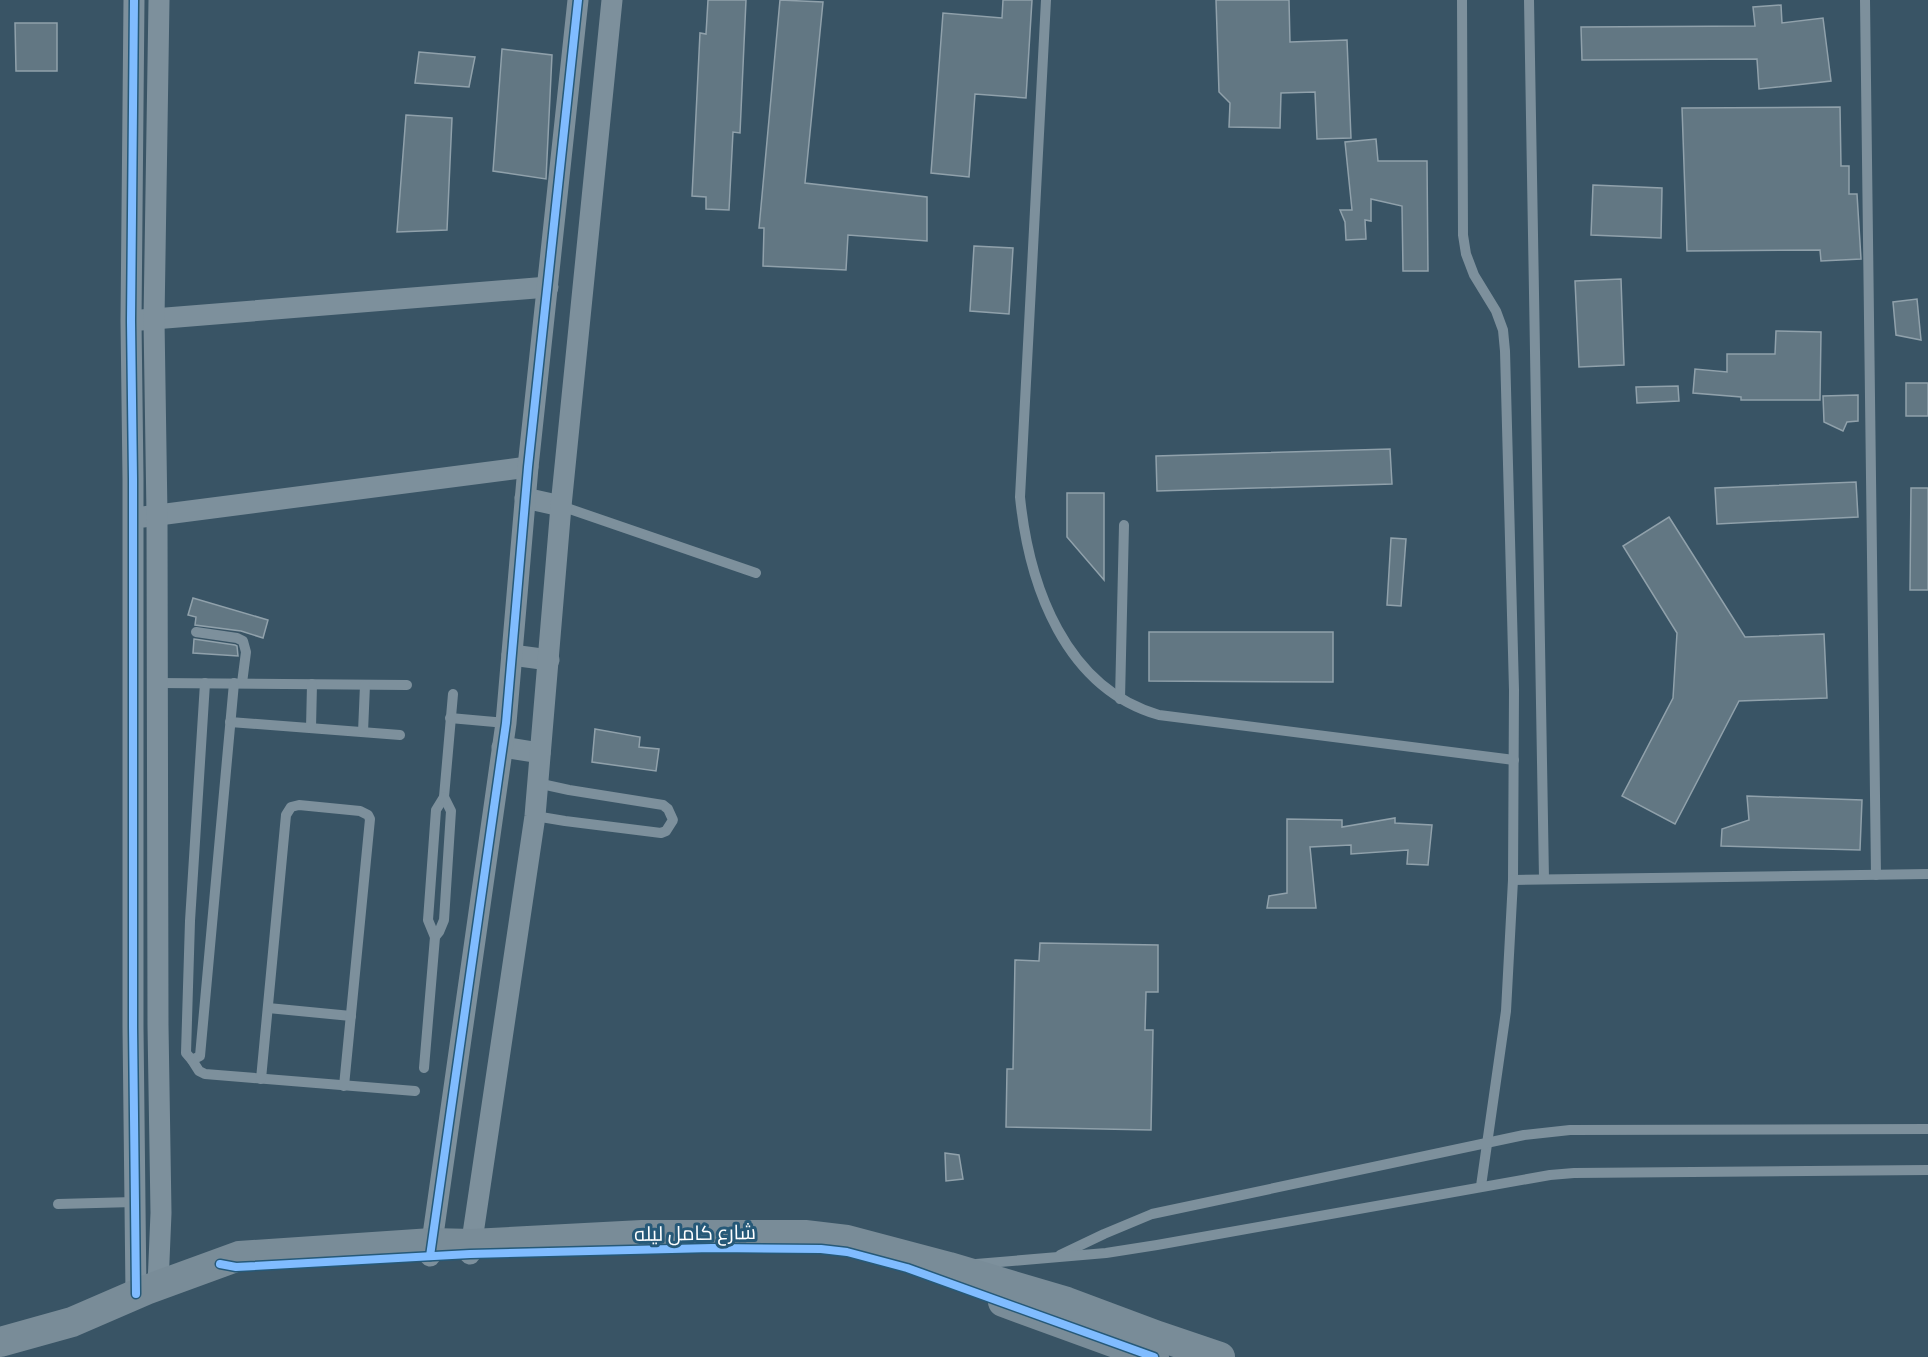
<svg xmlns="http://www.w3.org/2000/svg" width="1928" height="1357" viewBox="0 0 1928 1357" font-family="'Exo 2',Cairo,sans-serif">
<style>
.building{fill:#627783;stroke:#90a1ab;stroke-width:1.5}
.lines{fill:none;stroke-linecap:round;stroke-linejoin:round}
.lane{stroke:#7d909c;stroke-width:10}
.street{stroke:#7d909c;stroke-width:21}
.secondary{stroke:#798c98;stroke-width:30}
.cycleway-casing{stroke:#265978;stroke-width:11}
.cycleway{stroke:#80bcff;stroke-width:8}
.labels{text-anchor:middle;stroke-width:6;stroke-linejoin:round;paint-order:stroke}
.street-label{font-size:20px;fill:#fff;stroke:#265978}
</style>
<rect width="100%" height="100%" fill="#395465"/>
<g class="building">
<polygon points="708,0 746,0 740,133 733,132 729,210 706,209 706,197 692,196 700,33 706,34"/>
<polygon points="780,0 823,2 805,183 927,197 927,241 848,235 846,270 763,266 764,228 759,228"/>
<polygon points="1003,0 1032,0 1026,98 975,94 969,177 931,173 943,13 1002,18"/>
<polygon points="1216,0 1289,0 1290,42 1347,40 1351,138 1317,139 1315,92 1281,93 1280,128 1229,127 1230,103 1219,92"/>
<polygon points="1781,5 1782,23 1823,18 1831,81 1759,89 1757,59 1582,60 1581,27 1755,26 1753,7"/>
<polygon points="15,23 57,23 57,71 16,71"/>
<polygon points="502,49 552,55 546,179 493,171"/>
<polygon points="419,52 475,57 469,87 415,83"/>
<polygon points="1840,107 1841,166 1849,166 1849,194 1857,194 1861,259 1821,261 1820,250 1687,251 1682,108"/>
<polygon points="406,115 452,118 447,230 397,232"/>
<polygon points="1376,139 1378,161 1427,161 1428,271 1403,271 1402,206 1371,199 1371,221 1365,220 1366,239 1346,240 1345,222 1340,210 1352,210 1345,142"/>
<polygon points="1593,185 1662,188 1661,238 1591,235"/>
<polygon points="974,246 1013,248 1009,314 970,311"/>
<polygon points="1621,279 1624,365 1579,367 1575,281"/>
<polygon points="1917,299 1921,340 1896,335 1893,302"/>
<polygon points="1776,331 1821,332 1820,400 1741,400 1741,397 1693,393 1695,369 1727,372 1727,354 1775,354"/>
<rect x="1906" y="383" width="22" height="33"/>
<polygon points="1678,386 1679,401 1637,403 1636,387"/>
<polygon points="1858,395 1858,421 1847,422 1843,431 1824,422 1823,396"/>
<polygon points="1390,449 1392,484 1157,491 1156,456"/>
<polygon points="1856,482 1858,517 1717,524 1715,488"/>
<polygon points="1911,488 1928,488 1928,590 1910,590"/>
<polygon points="1067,493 1104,493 1104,580 1067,537"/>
<polygon points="1669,517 1745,637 1824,634 1827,698 1739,701 1675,824 1622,796 1673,698 1677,633 1623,546"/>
<polygon points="1391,538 1406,539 1401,606 1387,605"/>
<polygon points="193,598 268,620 263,638 241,631 195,625 196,617 188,615"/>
<polygon points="1149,632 1333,632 1333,682 1149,681"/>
<polygon points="194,639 235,645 237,646 238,656 193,653"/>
<polygon points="595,729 640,737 639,747 659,749 656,771 592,762"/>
<polygon points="1747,796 1862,800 1860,850 1721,846 1722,829 1749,820"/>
<polygon points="1395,818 1395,823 1432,825 1428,865 1407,864 1408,850 1351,854 1351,845 1310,847 1316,908 1267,908 1269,896 1287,893 1287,819 1342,820 1342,827"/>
<polygon points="1040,943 1158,945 1158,992 1146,992 1145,1030 1153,1030 1151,1130 1006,1127 1007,1069 1013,1069 1015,960 1039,961"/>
<polygon points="945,1153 959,1155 963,1179 946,1181"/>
</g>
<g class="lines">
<g class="lane">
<path d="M1046,0L1020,497C1029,586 1065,688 1159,715L1514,760"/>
<polyline points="1462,0 1463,235 1466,254 1474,275 1496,311 1503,330 1505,351 1514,690 1513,880 1506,1011 1481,1186"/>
<polyline points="1529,0 1544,879"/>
<polyline points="1865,0 1876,875"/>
<polyline points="561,506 756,573"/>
<polyline points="196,632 237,638 243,641 246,652 242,683"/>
<polyline points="158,683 407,685"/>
<polyline points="205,683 190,921 186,1053 192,1060 200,1056 234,683"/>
<polyline points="1120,699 1124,525"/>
<polyline points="450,718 506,723"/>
<polyline points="230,722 400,735"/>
<polyline points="311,728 312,684"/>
<polyline points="363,732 365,685"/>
<polyline points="535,816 565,821 661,833 666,831 673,820 668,809 663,805 569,790 537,783"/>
<polyline points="1513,880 1928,874"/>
<polyline points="435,937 428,920 436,810 444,797 453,694"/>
<polyline points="268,1008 351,1016"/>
<polyline points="192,1060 199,1071 205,1074 415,1091"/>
<polyline points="424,1068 435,937 439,932 444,920 451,811 444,797"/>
<polyline points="261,1079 286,815 291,807 299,805 360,811 368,815 370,819 344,1086"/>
<polyline points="58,1204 134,1202"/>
<polyline points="1060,1255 1104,1234 1152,1214 1524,1135 1570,1130 1928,1129"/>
<polyline points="976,1264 1106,1253 1157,1245 1550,1175 1574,1173 1928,1170"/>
</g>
<g class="street">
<polyline points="134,0 131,321 133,479 133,1027 136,1294"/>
<polyline points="141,320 548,287"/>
<polyline points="525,498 561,506"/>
<polyline points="143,517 528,467"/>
<polyline points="512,655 549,660"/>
<polyline points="502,747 540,753"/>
<polyline points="470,1254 535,816 561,506 612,0"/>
<polyline points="430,1256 506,723 528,467 578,0"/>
<polyline points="158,1285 161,1213 158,1025 157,515 154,320 159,0"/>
</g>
<g class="secondary">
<polyline points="1003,1302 1154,1357"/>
<polyline points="0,1342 72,1322 146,1290 239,1256 432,1243 472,1244 642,1235 805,1235 847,1240 949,1267 1067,1302 1158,1336 1220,1357"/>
</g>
<defs>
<g id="cycleway">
<polyline points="134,0 131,321 133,479 133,1027 136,1294"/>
<polyline points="430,1256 506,723 528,467 578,0"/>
<polyline points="220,1264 236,1267 470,1254 712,1248 821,1249 847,1252 907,1268 1154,1357"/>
</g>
</defs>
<use href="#cycleway" class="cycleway-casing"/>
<use href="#cycleway" class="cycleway"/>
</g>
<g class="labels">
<g class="street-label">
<text transform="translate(695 1233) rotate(-1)" y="7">شارع كامل ليله</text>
</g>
</g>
</svg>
